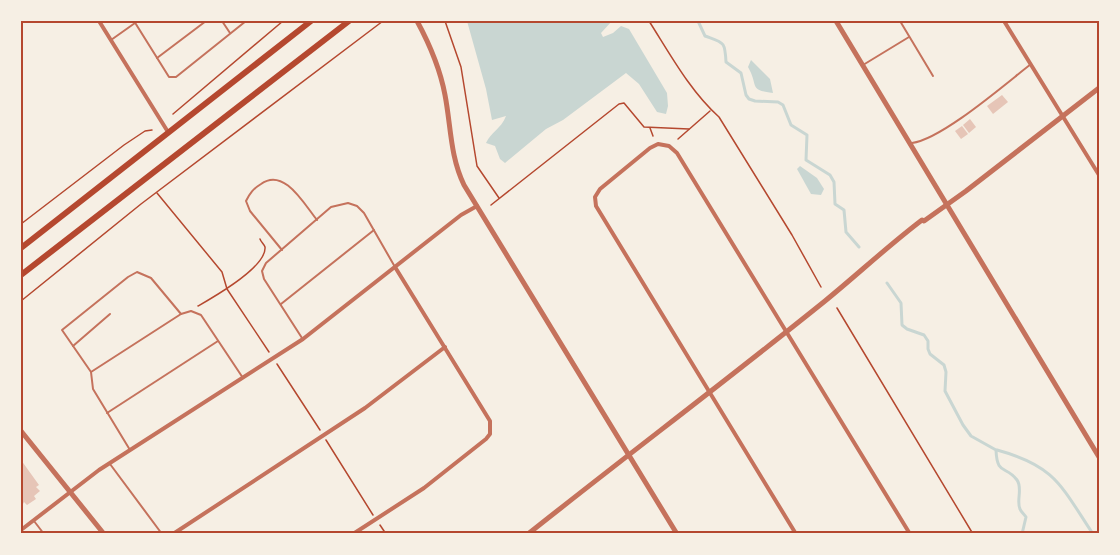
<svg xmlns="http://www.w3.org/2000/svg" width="1120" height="555" viewBox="0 0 1120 555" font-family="'IBM Plex Sans',sans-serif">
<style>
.water{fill:#c9d6d2}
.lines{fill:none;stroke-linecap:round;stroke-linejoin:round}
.stream{stroke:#c9d6d2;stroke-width:3}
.building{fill:#e6c5b7}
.path{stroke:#b5482f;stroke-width:1.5}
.service{stroke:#c5725c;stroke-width:2}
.minor{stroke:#c5725c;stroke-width:4}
.tertiary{stroke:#c5725c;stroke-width:5}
.primary{stroke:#b5482f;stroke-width:6}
.neatline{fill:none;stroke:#b5482f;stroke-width:2}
</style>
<rect width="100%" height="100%" fill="#f6efe4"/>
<g class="water">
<path d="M467,21H612L601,33L603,37L613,33L621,26L629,29L667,93L668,106L666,114L657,112L639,84L626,73L563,120L546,129L505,163L500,159L495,146L486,143C491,132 501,129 506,116L492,120L486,89Z"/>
<path d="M751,60L770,79L773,93C748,90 759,86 748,67Z"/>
<polygon points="800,166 817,178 824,189 821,195 811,194 797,169"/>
</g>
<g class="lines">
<g class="stream">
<path d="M698,21L705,36C724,43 725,41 726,62L741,73L746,95L749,99L755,101L778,102L783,105L791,125L807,135L806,160L830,175L834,182L835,204L844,210L846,232L859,247"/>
<path d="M887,283L901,303L902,325L907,329L924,335L928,341V349L930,354L944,365L946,372L945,391L963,425L971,436L996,450C997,476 1006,465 1017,480C1023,488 1016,501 1020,509C1021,512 1024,514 1026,517L1022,534"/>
<path d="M997,450C1056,466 1061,486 1093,534"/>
</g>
</g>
<g class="building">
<polygon points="1002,95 1008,102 993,114 987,106"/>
<polygon points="970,119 976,127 969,133 963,125"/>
<polygon points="962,126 968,134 961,139 955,131"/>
<polygon points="21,460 39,485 36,487 40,491 34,496 36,499 27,505 24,502 21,508"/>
</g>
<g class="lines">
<g class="path">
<polyline points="445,21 461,67 477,166 499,198"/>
<path d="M649,21C670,54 690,91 719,117L792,235L821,287"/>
<polyline points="173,114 283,21"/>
<polyline points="650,128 653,136"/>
<polyline points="678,139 710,111"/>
<polyline points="157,193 222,272 227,289 269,352"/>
<polyline points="491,205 619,104 624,103 644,127 689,129"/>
<polyline points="21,224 124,145 145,131 152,130"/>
<polyline points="21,301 141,204 383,21"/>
<path d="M198,306C212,298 267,267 265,247C264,244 261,242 260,239"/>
<polyline points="837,308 973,534"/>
<polyline points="277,364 320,430"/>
<polyline points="326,440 373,515"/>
<polyline points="380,525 386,534"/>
</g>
<g class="service">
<polyline points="134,21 169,77 176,77 246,21"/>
<polyline points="222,21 230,33"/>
<polyline points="900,21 933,76"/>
<polyline points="111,40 135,23"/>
<polyline points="157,58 206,21"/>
<polyline points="863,65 909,37"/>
<path d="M912,143C942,139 1004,85 1031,64"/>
<path d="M282,250L250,211L246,201C250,193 253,189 261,184C284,167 304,204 317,220"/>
<polyline points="281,304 374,230"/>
<polyline points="302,338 264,279 262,271 266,263 331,207 348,203 357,206 364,213 395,267"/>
<polyline points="73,346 110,314"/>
<polyline points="91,372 62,330 128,277 137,272 151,278 181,314"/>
<polyline points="107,413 218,341"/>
<polyline points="130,450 93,389 91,372 181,314 191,311 201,315 243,378"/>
<polyline points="110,464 162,534"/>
<polyline points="34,521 44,534"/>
</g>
<g class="minor">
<polyline points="99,21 168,132"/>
<polyline points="1004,21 1099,175"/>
<polyline points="21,530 99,470 303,339 461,215 477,206"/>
<polyline points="173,534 365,408 445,347"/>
<polyline points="353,534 424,488 486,439 490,434 490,421 395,267"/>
<polyline points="796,534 596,206 595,197 600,189 650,148 658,144 669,146 677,153 910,534"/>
</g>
<g class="tertiary">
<path d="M417,21C430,45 440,68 445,95C451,126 450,156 464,185L677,534"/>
<polyline points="836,21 1099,457"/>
<polyline points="21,431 104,534"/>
<path d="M528,534C626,456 727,380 825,301C858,274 889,245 922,220L924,221L966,191L1099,88"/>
</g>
<g class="primary">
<polyline points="21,248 311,21"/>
<polyline points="21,275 349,21"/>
</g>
</g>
<rect width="1120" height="555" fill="none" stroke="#f6efe4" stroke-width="45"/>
<rect x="22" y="22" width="1076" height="510" class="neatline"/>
</svg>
